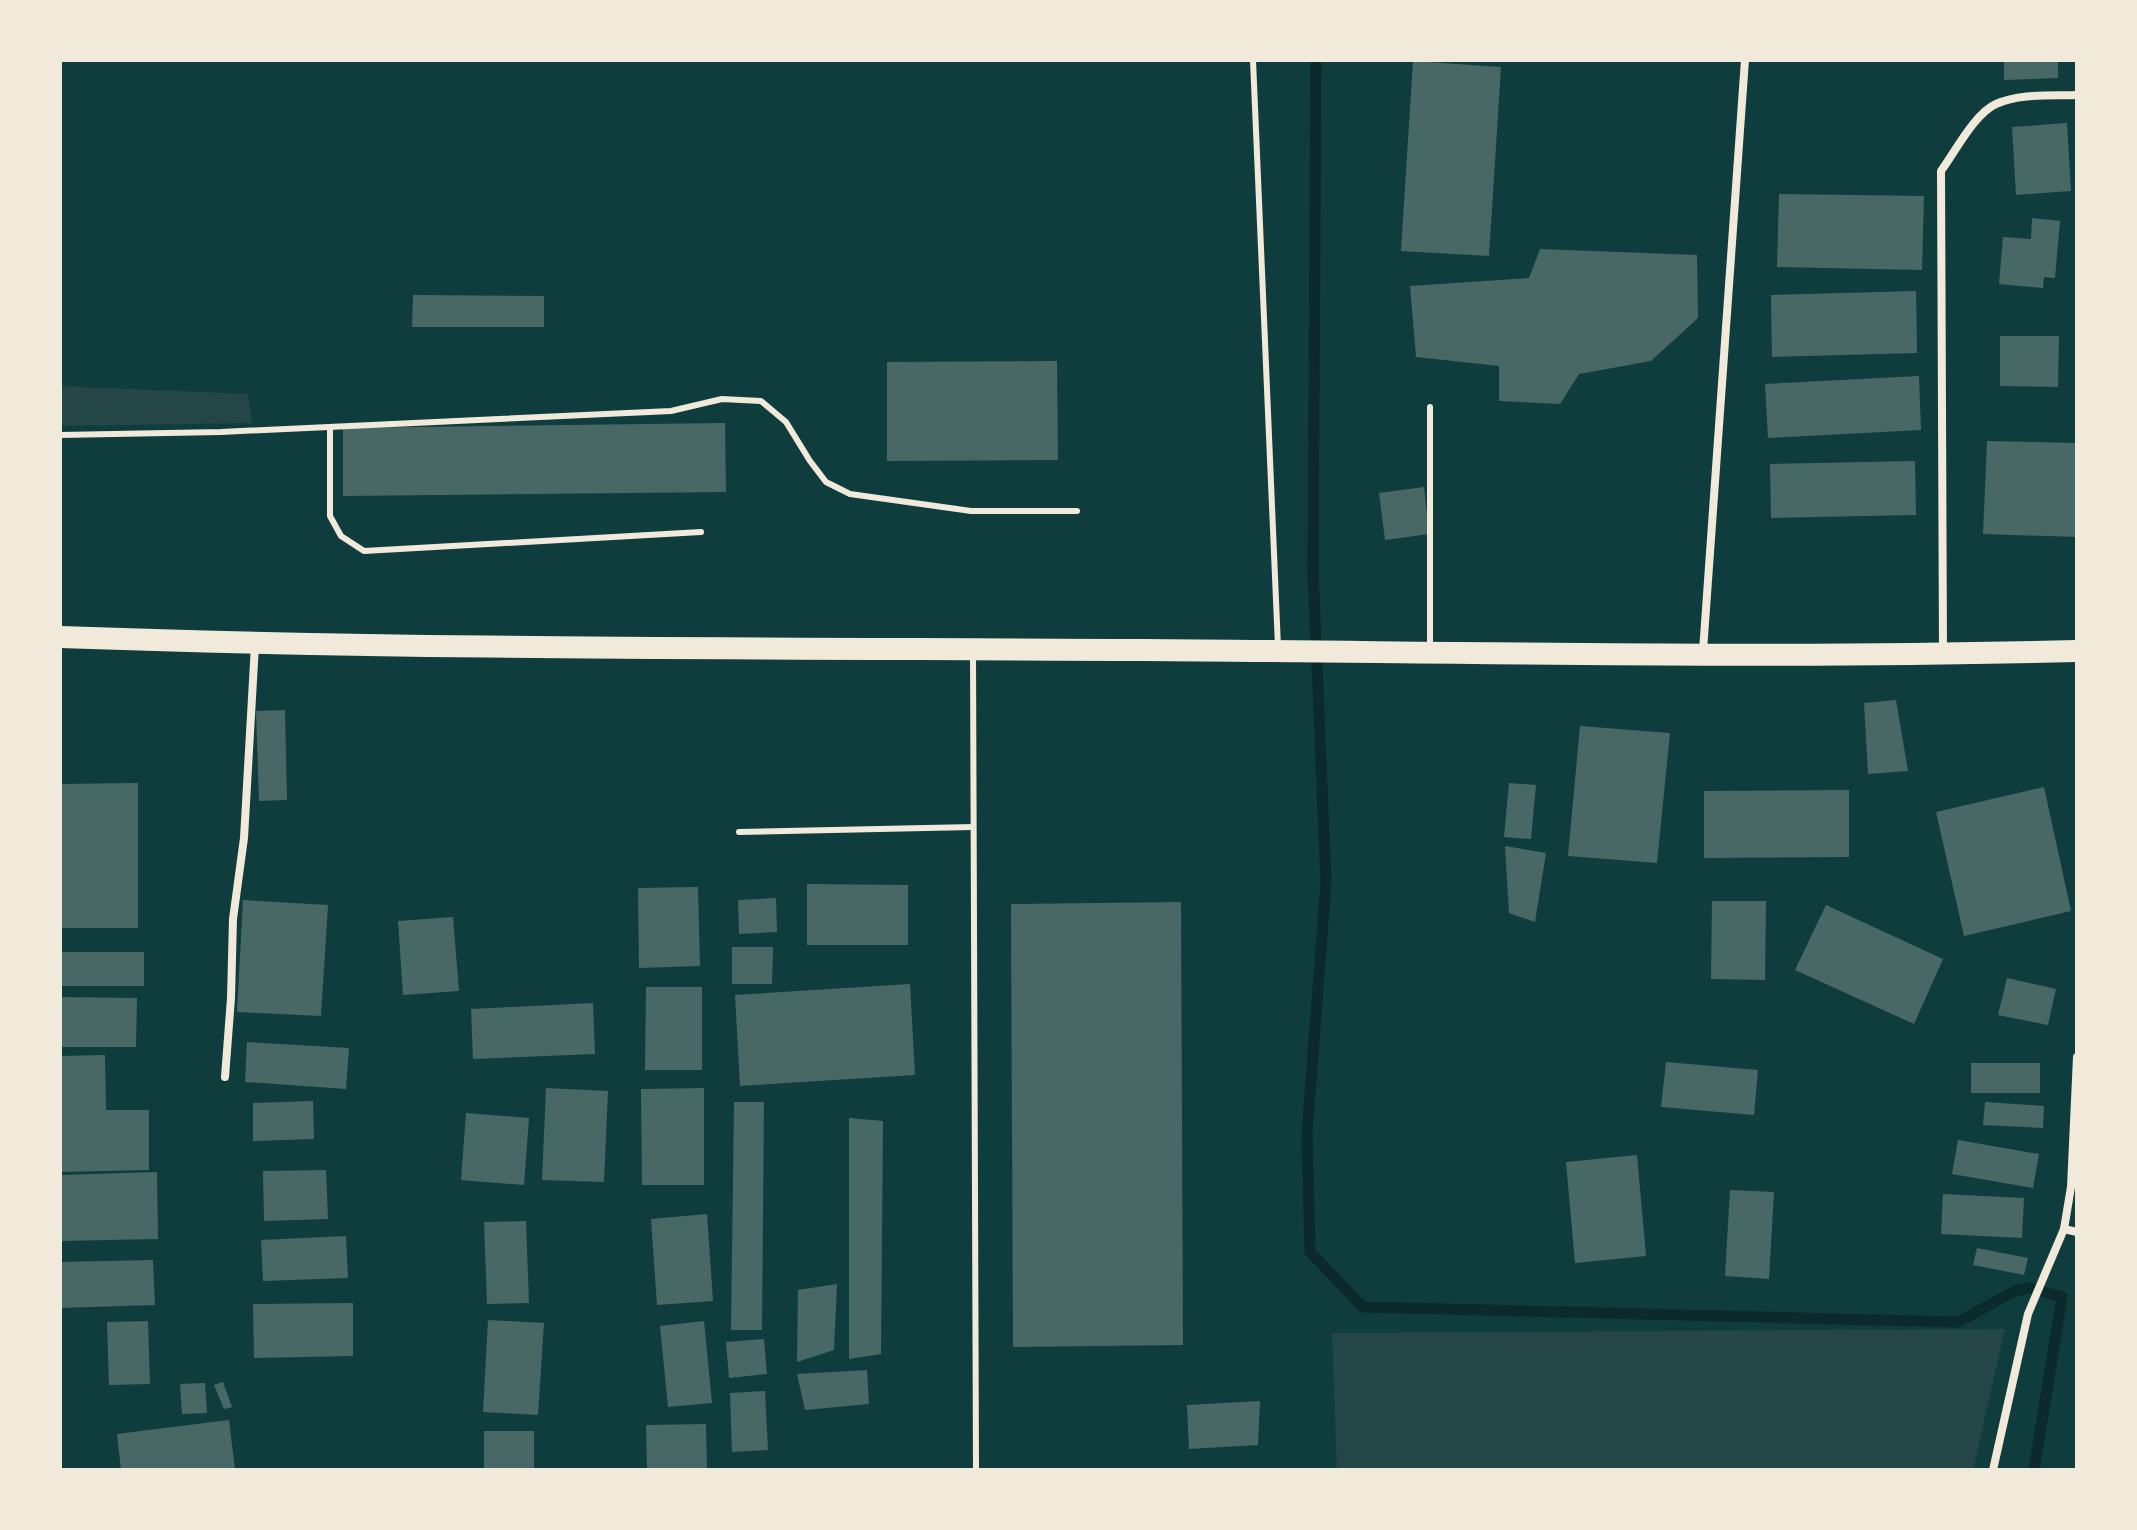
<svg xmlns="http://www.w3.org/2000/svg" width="2137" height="1530" viewBox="0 0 2137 1530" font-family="Raleway,sans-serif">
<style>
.green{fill:#244646}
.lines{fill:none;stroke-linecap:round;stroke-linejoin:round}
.stream{stroke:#0a2a2b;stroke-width:11}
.building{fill:#486865}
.service{stroke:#f1e9da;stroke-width:6}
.minor{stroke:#f1e9da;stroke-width:8}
.trunk{stroke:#f1e9da;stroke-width:22}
</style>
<rect width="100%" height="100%" fill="#0f3d3e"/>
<g class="green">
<polygon points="60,386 248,394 252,423 60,426"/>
<polygon points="2005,1329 1973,1470 1337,1470 1332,1333"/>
</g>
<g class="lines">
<polyline class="stream" points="1316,60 1313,570 1326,882 1307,1133 1310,1252 1363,1307 1958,1322 2015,1291 2030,1288 2062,1297 2034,1470"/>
</g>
<g class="building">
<polygon points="2004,60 2058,60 2058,78 2004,80"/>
<polygon points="1413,61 1501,67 1489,256 1401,251"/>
<polygon points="2067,123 2071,191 2016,195 2012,127"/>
<polygon points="1779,194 1924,196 1922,270 1777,267"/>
<polygon points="2032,218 2060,221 2055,278 2044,277 2043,288 1999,284 2003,237 2031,239"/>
<polygon points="1540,249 1697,255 1698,318 1651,361 1579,374 1560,404 1499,401 1499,366 1416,357 1410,286 1529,278"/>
<polygon points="1916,291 1917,353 1772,357 1771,295"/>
<polygon points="413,295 544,296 544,327 412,327"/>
<polygon points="2000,336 2059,336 2058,387 2000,386"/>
<polygon points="1057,361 1058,460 887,461 887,362"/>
<polygon points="1919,376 1921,430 1768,438 1765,384"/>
<polygon points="725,423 726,492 343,496 343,428"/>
<polygon points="1987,441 2077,443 2077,537 1983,534"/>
<polygon points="1915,461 1916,515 1771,518 1770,464"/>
<polygon points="1424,487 1429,534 1385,540 1379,493"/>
<polygon points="1896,700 1908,771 1868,774 1864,703"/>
<polygon points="285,710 287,800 259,801 256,711"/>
<polygon points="1580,726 1670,733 1657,863 1568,856"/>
<polygon points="138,783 138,928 60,928 60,784"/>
<polygon points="1509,783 1536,785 1531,839 1504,837"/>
<polygon points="2044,787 2071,911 1964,936 1936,812"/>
<polygon points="1849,790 1849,857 1704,858 1704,791"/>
<polygon points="1505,846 1546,853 1535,922 1509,913"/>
<polygon points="807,884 908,885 908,945 807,945"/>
<polygon points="698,887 700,966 639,968 638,888"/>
<polygon points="776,898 777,932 739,934 738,900"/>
<polygon points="243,900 328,905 321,1016 237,1012"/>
<polygon points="1712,901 1766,901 1765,980 1711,979"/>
<polygon points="1181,902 1183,1345 1013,1347 1011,904"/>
<polygon points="1826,905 1943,959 1914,1024 1795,970"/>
<polygon points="453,917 459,991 403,995 398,921"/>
<polygon points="732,947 773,947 772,984 732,984"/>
<rect x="60" y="952" width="84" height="34"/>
<polygon points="2007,978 2056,989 2048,1025 1998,1015"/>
<polygon points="910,984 915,1075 740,1086 735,995"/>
<polygon points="646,987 702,987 702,1070 645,1070"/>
<polygon points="60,997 137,998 136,1047 60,1047"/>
<polygon points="593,1003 595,1054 473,1059 471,1009"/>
<polygon points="247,1042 349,1048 346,1089 245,1082"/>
<polygon points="105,1055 106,1110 149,1110 149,1170 60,1172 60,1056"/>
<polygon points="1666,1062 1758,1070 1754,1115 1661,1107"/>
<rect x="1971" y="1063" width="69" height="30"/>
<polygon points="546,1088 608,1091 604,1182 542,1180"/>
<polygon points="704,1088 704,1185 642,1185 641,1089"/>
<polygon points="313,1101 314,1139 253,1141 253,1103"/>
<polygon points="734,1102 764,1102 762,1330 731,1330"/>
<polygon points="1985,1102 2044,1106 2043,1128 1983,1125"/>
<polygon points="466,1113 529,1118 524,1185 461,1180"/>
<polygon points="849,1118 883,1121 881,1354 849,1359"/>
<polygon points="1958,1140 2039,1154 2033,1188 1952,1174"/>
<polygon points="1637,1155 1646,1256 1575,1263 1566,1162"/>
<polygon points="326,1170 328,1219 264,1221 263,1171"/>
<polygon points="157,1172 158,1239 60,1241 60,1175"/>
<polygon points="1730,1190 1774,1192 1769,1279 1725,1276"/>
<polygon points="1943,1194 2024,1198 2022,1238 1941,1234"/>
<polygon points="707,1214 713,1301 657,1305 651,1219"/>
<polygon points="526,1221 529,1303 487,1304 484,1222"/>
<polygon points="346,1236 348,1278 263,1281 261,1240"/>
<polygon points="1977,1248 2028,1258 2024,1275 1973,1265"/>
<polygon points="153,1260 155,1305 60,1308 60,1262"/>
<polygon points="837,1284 834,1350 797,1362 798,1290"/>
<polygon points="353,1303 353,1356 254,1358 253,1304"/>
<polygon points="488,1320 544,1323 538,1415 483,1412"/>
<polygon points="148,1321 150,1384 109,1385 107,1322"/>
<polygon points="704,1321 712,1403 668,1407 660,1326"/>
<polygon points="764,1339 767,1374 729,1378 726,1342"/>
<polygon points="867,1370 869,1404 805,1410 797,1374"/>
<polygon points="223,1382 232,1407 224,1409 214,1385"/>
<polygon points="205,1383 207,1413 182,1414 180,1384"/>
<polygon points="765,1391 768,1450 732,1452 730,1393"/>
<polygon points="1260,1401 1258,1445 1189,1449 1187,1405"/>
<polygon points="229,1420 235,1470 121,1470 117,1434"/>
<polygon points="706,1424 707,1470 647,1470 646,1425"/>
<rect x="484" y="1431" width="50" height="39"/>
</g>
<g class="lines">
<g class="service">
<polyline points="1253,60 1278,647"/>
<polyline points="330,427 330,516 341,536 364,551 701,532"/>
<polyline points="60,435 221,432 671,411 722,399 761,401 786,422 810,461 826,482 850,494 971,511 1077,511"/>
<polyline points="1430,649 1430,407"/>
<polyline points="973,653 976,1470"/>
<polyline points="739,832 973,827"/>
</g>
<g class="minor">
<polyline points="1703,651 1745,60"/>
<path d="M1943,652L1941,171C1955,152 1975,113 1996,104C2020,93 2052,96 2077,95"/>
<polyline points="225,1077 231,998 233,919 244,838 255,645"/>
<polyline points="2064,1229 2077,1232"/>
<polyline points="1993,1470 2028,1314 2064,1229 2071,1187 2077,1057"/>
</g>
<path class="trunk" d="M60,637C421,650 783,648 1144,650C1455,652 1766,659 2077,651"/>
</g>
<rect width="2137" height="1530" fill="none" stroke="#f1e9da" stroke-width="124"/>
</svg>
